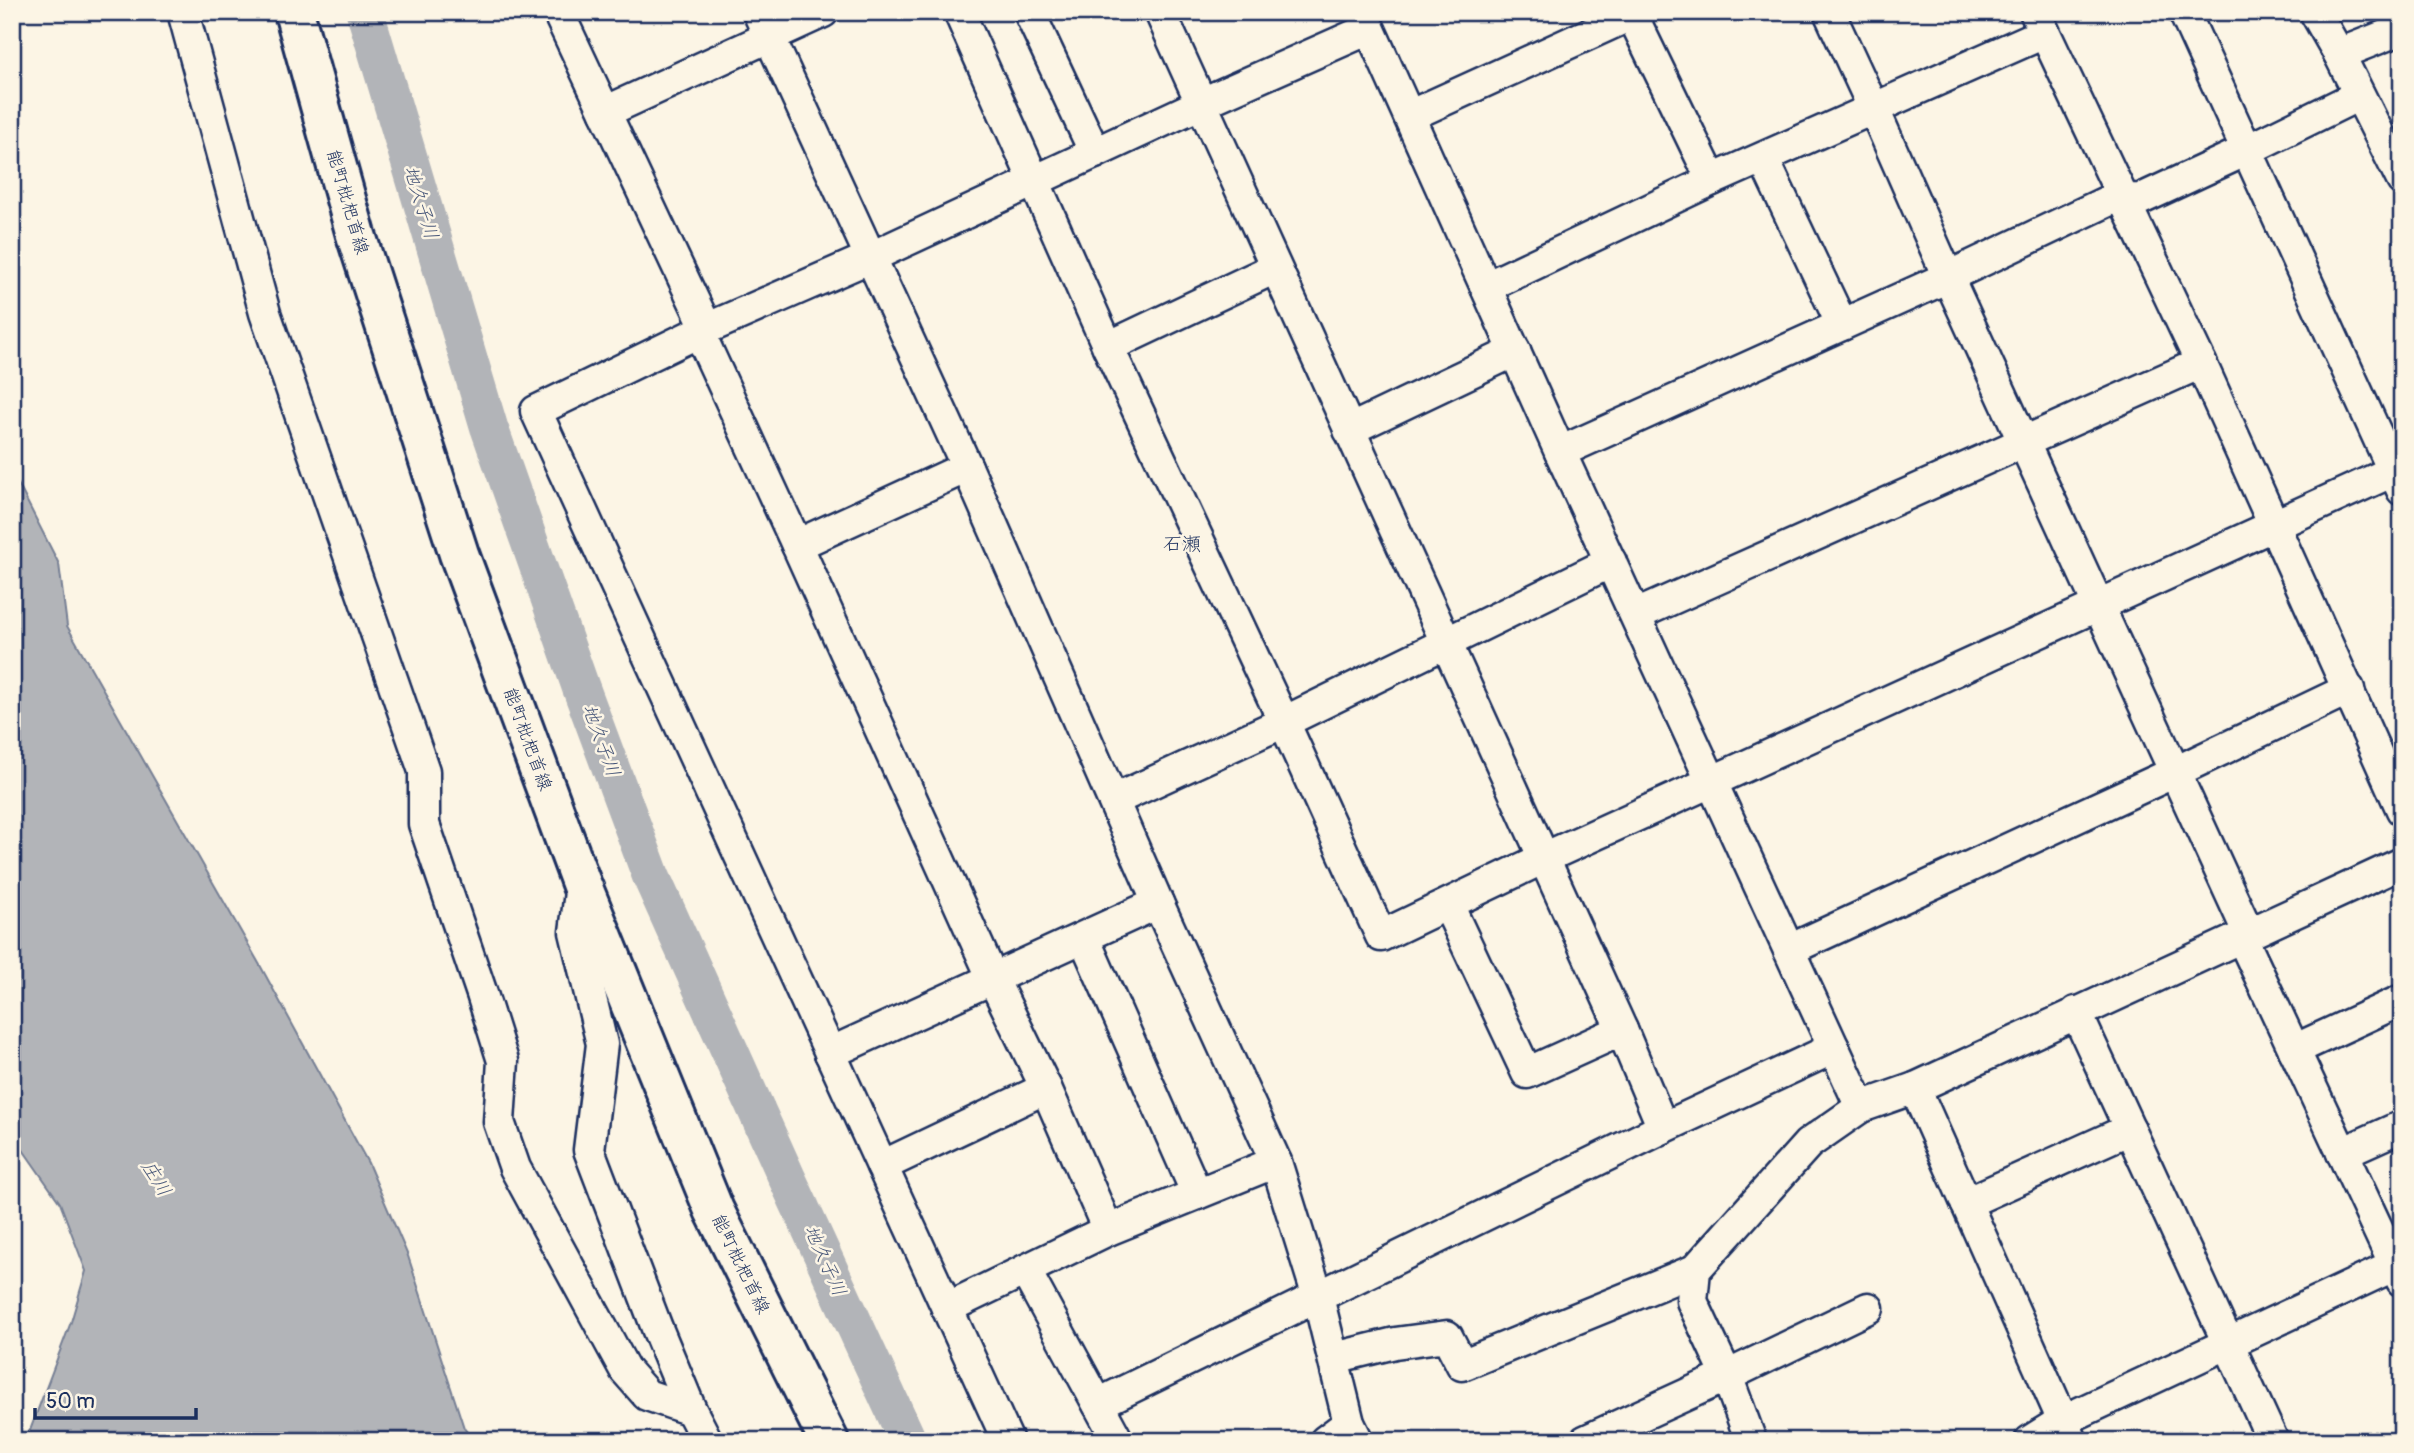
<svg xmlns="http://www.w3.org/2000/svg" width="2414" height="1453" viewBox="0 0 2414 1453" font-family="Pangolin,'Klee One',sans-serif">
<style>
.water{fill:#b2b4b8;stroke:#767f94;stroke-width:2}
.lines{fill:none;stroke-linecap:round;stroke-linejoin:round}
.river{stroke:#b2b4b8;stroke-width:38}
.minor-casing{stroke:#1b2f5e;stroke-width:35}
.major-casing{stroke:#1b2f5e;stroke-width:44}
.minor{stroke:#fcf5e5;stroke-width:30}
.major{stroke:#fcf5e5;stroke-width:38}
.labels{text-anchor:middle;stroke-width:5;stroke-linejoin:round;paint-order:stroke}
.street-label{font-size:18px;fill:#1b2f5e;stroke:#fcf5e5}
.water-label{font-size:19px;font-style:italic;fill:#485779;stroke:#fcf5e5}
.neighbourhood-label{font-size:19px;fill:#1b2f5e;stroke:#fcf5e5}
</style>
<rect width="100%" height="100%" fill="#fcf5e5"/>
<filter id="ink" filterUnits="userSpaceOnUse"><feTurbulence type="fractalNoise" baseFrequency=".0143" numOctaves="2"/><feDisplacementMap in="SourceGraphic" scale="14" xChannelSelector="R" yChannelSelector="G"/><feConvolveMatrix kernelMatrix="1 2 1 2 8 2 1 2 1" color-interpolation-filters="sRGB"/></filter>
<g filter="url(#ink)">
<polygon class="water" points="12,472 59,564 67,626 261,967 368,1163 408,1256 464,1428 474,1441 171,1441 169,1437 168,1441 26,1441 71,1322 86,1271 60,1203 12,1134"/>
<g class="lines">
<polyline class="river" points="365,12 489,427 581,688 651,876 787,1178 908,1441"/>
<defs>
<g id="minor">
<polyline points="183,12 265,313 424,771 424,824 482,994 503,1061 499,1122 515,1168 625,1370 647,1395 691,1410"/>
<polyline points="558,12 707,329"/>
<polyline points="758,12 967,467 1158,903 1276,1162 1318,1297 1349,1423 1358,1441"/>
<polyline points="959,12 1108,347 1275,268"/>
<polyline points="1029,12 1095,153"/>
<polyline points="1160,12 1622,1030 1663,1128"/>
<polyline points="1362,12 1560,452 1861,1107"/>
<polyline points="1829,12 1873,107 1948,277 2249,934"/>
<polyline points="2035,12 2201,363 2402,810"/>
<polyline points="2184,12 2402,490"/>
<polyline points="2315,12 2339,54 2402,180"/>
<polyline points="1632,15 1712,180"/>
<polyline points="2339,54 2402,29"/>
<polyline points="605,112 823,12"/>
<polyline points="1409,116 1637,12"/>
<polyline points="1763,158 1842,325"/>
<polyline points="1486,287 1712,180 2044,33"/>
<polyline points="699,332 797,545 967,467"/>
<polyline points="1108,347 1284,722 1381,936 1544,858 2402,467"/>
<polyline points="1349,430 1515,351"/>
<polyline points="1560,452 1948,277 2110,200 2141,199 2247,150 2359,95"/>
<polyline points="797,545 993,979 1046,1088 1108,1230"/>
<polyline points="1636,615 2201,363"/>
<polyline points="1114,800 1284,722 1611,562"/>
<polyline points="581,884 575,932 602,1044 589,1150 657,1328 691,1410 707,1441"/>
<polyline points="1448,905 1527,1073 1622,1030"/>
<polyline points="1084,938 1197,1194"/>
<polyline points="2242,938 2402,1281"/>
<polyline points="1789,950 2175,772 2349,689"/>
<polyline points="2076,1012 2273,1441"/>
<polyline points="2294,1050 2402,1000"/>
<polyline points="830,1053 1158,903"/>
<polyline points="1915,1088 2072,1441"/>
<polyline points="2342,1153 2402,1126"/>
<polyline points="882,1166 1046,1088"/>
<polyline points="1966,1203 2130,1129"/>
<polyline points="1025,1270 1118,1441"/>
<polyline points="947,1308 1108,1230 1276,1162"/>
<polyline points="1334,1358 1395,1343 1447,1336 1462,1365 1695,1270"/>
<polyline points="1098,1404 1663,1128 1834,1048"/>
<polyline points="1008,1441 536,411 699,332 871,257 1202,103 1369,29"/>
<polyline points="1325,1441 1349,1423"/>
<polyline points="1585,1441 1727,1376 1868,1308"/>
<polyline points="1751,1441 1727,1376 1692,1301 1695,1270 1808,1144 1861,1107 1915,1088 2402,863"/>
<polyline points="2030,1441 2062,1421 2402,1262"/>
</g>
<polyline id="major" points="294,12 356,235 459,554 581,883 714,1210 829,1441"/>
</defs>
<use href="#minor" class="minor-casing"/>
<use href="#major" class="major-casing"/>
<use href="#minor" class="minor"/>
<use href="#major" class="major"/>
</g>
</g>
<g class="labels">
<g class="street-label">
<text transform="translate(348 202) rotate(74)" y="6">能町枇杷首線</text>
<text transform="translate(528 739) rotate(70)" y="6">能町枇杷首線</text>
<text transform="translate(741 1264) rotate(64)" y="6">能町枇杷首線</text>
</g>
<g class="water-label">
<text transform="translate(422 202) rotate(73)" y="7">地久子川</text>
<text transform="translate(602 740) rotate(70)" y="7">地久子川</text>
<text transform="translate(157 1178) rotate(58)" y="7">庄川</text>
<text transform="translate(826 1260) rotate(66)" y="7">地久子川</text>
</g>
<g class="neighbourhood-label">
<text x="1182" y="550">石瀬</text>
</g>
</g>
<rect width="2414" height="1453" fill="none" stroke="#fcf5e5" stroke-width="42"/>
<rect x="21" y="21" width="2372" height="1411" fill="none" stroke="#1b2f5e" stroke-width="2.5" filter="url(#ink)"/>
<path d="M35 1408v10h161v-10" fill="none" stroke="#1b2f5e" stroke-width="3.5"/>
<text x="46" y="1408" font-size="21" fill="#1b2f5e" stroke="#fcf5e5" stroke-width="5" paint-order="stroke">50 m</text>
</svg>
